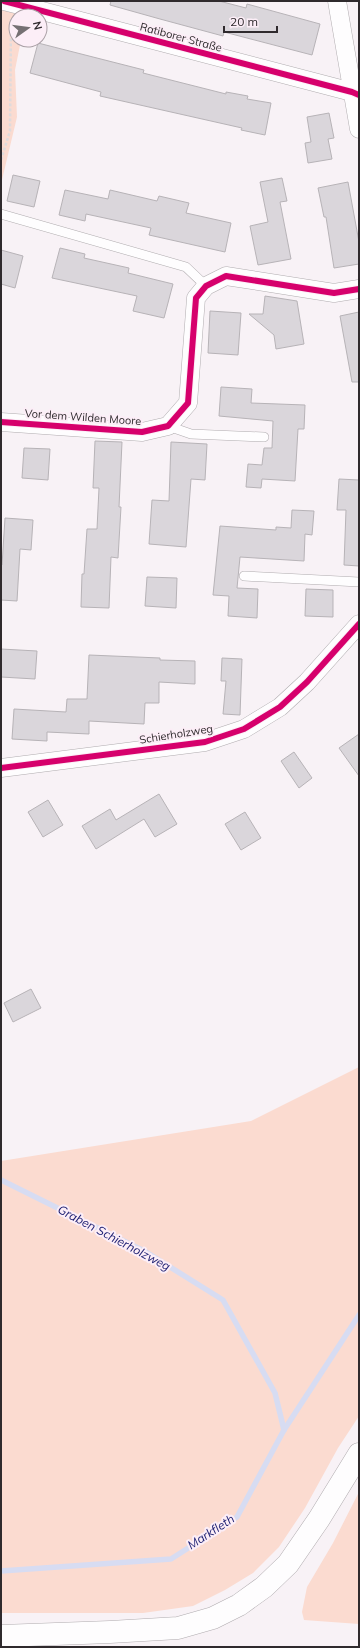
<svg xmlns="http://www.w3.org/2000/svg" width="360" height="1648" viewBox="0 0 360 1648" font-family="Mulish,sans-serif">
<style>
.green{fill:#fbdbd0}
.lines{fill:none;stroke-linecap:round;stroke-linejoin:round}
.stream{stroke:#d7dcf2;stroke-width:5.5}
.building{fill:#dad6db;stroke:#b7b3b7}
.lane-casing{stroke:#b0acaf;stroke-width:10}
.street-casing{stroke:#b0acaf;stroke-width:19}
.highway-casing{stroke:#b0acaf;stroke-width:23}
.path{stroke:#dedbdc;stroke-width:2.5;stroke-dasharray:3 2;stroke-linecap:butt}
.lane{stroke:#fefdfe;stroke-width:9}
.street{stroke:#fefdfe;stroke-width:18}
.highway{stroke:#fefdfe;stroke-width:22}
.cycleway-casing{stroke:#fceef7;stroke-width:8}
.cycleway{stroke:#d6006c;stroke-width:6}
.labels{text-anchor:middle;stroke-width:4;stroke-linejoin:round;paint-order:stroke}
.street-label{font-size:11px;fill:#2f2a2d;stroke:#fceef7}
.water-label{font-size:12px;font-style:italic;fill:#181b6f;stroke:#fceef7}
</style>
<rect width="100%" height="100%" fill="#f8f2f6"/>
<g class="green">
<polygon points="1,9 22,16 16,16 16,40 21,40 15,70 17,117 1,184"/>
<polygon points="359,1067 359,1416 338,1448 305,1508 279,1547 253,1573 225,1590 193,1606 143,1613 1,1613 1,1161 251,1121"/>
<polygon points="359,1492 359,1624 304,1620 302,1612 307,1587 333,1543"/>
</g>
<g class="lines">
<g class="stream">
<polyline points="1,1180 146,1252 223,1300 275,1393 284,1430"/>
<polyline points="1,1571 171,1559 237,1517 284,1430 359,1315"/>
</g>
</g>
<g class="building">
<polygon points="111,1 219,1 246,8 247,4 320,24 312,55 224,32 223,36 160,19 110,5"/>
<polygon points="38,43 144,70 143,73 226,94 226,92 248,96 247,99 271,103 265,135 241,130 242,128 100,96 101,92 30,73"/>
<polygon points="329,113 334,138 328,139 332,159 308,163 305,143 311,142 307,117"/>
<polygon points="13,175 40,181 34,207 7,201"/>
<polygon points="282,178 287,201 280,202 291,259 258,265 250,226 268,222 260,182"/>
<polygon points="348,182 359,242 359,264 334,268 326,217 324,217 318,188"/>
<polygon points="65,190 108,199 110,190 157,201 159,196 189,203 186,213 231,223 225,252 149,235 151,228 86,214 85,221 59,215"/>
<polygon points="60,248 85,254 84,258 129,268 128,273 173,284 164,318 133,311 137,296 52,278"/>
<polygon points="1,250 23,256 15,288 1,284"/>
<polygon points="265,296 297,301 304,344 276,349 274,335 249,314 263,314"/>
<polygon points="210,311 241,313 238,355 208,353"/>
<polygon points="359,312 359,382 352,382 340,316"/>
<polygon points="221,387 252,389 251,403 305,405 304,429 298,429 295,481 262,479 261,488 246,487 248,464 262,465 264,448 272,448 273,421 219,416"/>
<polygon points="95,441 122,442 119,507 121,507 118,558 111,557 109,608 81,607 82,574 84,574 87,529 97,529 99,488 93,488"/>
<polygon points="171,442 207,444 205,480 191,479 186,547 149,544 152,500 169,501"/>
<polygon points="24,448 50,449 48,480 22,478"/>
<polygon points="339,479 359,480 359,566 344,565 346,510 337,510"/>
<polygon points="292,510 314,511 312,535 305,534 304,561 240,557 237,588 258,589 257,618 228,616 229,596 213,595 220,526 276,530 276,527 291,528"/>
<polygon points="5,518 33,520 31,550 20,549 17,601 1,600 1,565 2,565"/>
<polygon points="147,577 177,578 176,608 145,606"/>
<polygon points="306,589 333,590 333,617 305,616"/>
<polygon points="1,649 37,651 35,679 1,677"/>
<polygon points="89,655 160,658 160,660 195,661 195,684 159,682 159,703 145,703 144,724 89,721 89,734 47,732 47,741 12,739 14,709 66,712 67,699 87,699"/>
<polygon points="222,658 242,659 240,715 223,714 226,681 221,681"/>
<polygon points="359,734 359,776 339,748"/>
<polygon points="294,752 312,778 299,788 281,761"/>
<polygon points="159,794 177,824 155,837 144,819 96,849 82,826 110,809 116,820"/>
<polygon points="48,800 63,825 43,837 28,812"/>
<polygon points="245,812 261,838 241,850 225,824"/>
<polygon points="31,989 41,1008 13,1022 4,1003"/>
</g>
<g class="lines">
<defs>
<g id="lane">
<polyline points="1,214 186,267 206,286"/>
<polyline points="168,426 191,434 264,437"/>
<polyline points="244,576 359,582"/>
</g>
<g id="street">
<polyline points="4,1 352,92"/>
<polyline points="337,1 359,129"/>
<polyline points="1,422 142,432 168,426 188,403 196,298 206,286 226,276 334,293 359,289"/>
<polyline points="1,768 205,742 244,729 280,707 307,682 359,624"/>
</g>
<polyline id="highway" points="1,1636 110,1632 178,1628 213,1618 239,1605 264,1587 288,1564 319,1519 359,1454"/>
</defs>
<use href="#lane" class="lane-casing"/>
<use href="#street" class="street-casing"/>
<use href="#highway" class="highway-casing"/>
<polyline class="path" points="1,160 10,131 11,19"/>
<use href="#lane" class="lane"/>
<use href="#street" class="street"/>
<use href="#highway" class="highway"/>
<defs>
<g id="cycleway">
<polyline points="4,1 352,92 359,95"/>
<polyline points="1,422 142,432 168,426 188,403 196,298 206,286 226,276 334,293 359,289"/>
<polyline points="1,768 205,742 244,729 280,707 307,682 359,624"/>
</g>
</defs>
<use href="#cycleway" class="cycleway-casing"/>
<use href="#cycleway" class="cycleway"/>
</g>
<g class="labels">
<g class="street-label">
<text transform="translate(181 37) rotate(15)" y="4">Ratiborer Straße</text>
<text transform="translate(83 417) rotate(4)" y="4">Vor dem Wilden Moore</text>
<text transform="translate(176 734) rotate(-9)" y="4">Schierholzweg</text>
</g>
<g class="water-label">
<text transform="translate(114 1238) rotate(28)" y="4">Graben Schierholzweg</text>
<text transform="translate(211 1532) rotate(-33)" y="4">Markfleth</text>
</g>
</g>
<rect width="360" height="1648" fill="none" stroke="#2f2a2d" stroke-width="4"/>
<g transform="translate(28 28) rotate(76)"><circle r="19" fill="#fceef7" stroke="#aaa0a6"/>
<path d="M0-3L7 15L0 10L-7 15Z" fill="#757073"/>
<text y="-6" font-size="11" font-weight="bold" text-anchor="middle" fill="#2f2a2d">N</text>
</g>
<path d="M224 26v6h53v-6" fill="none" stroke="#2f2a2d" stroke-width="2"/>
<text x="230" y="26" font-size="12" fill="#2f2a2d" stroke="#fceef7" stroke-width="3" paint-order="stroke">20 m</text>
</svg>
